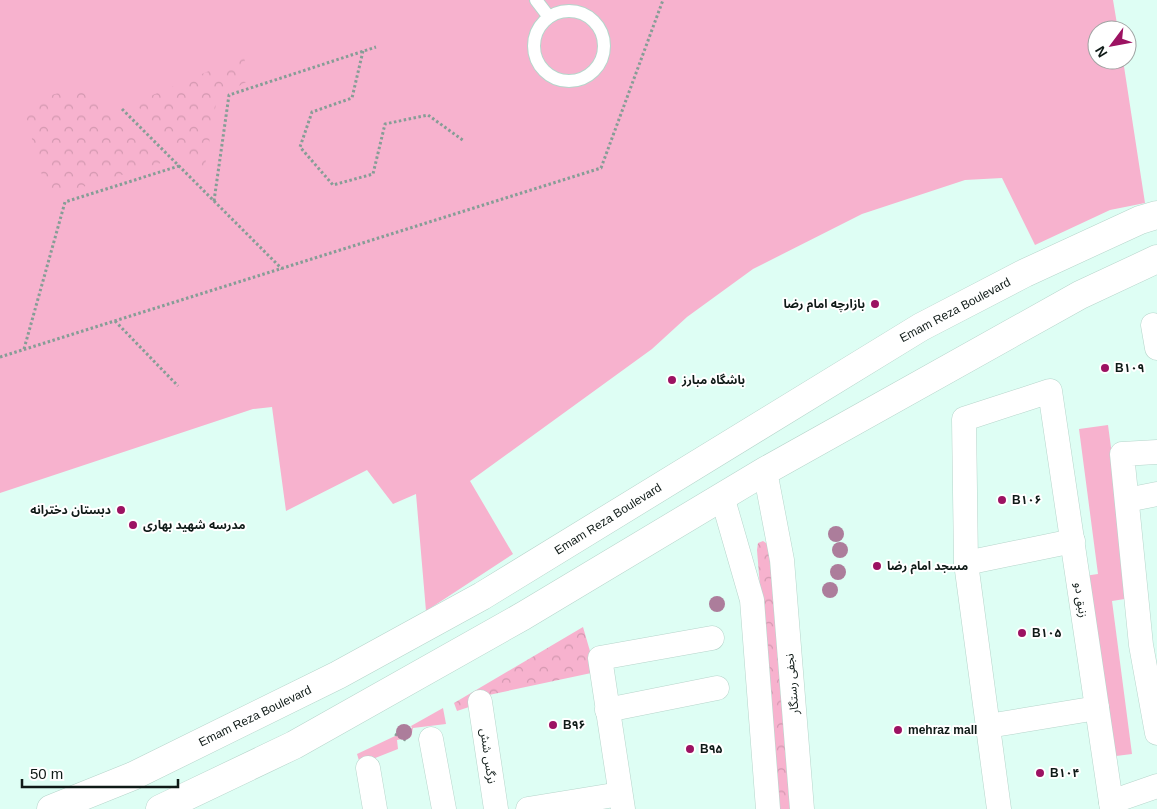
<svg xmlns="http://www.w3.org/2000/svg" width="1157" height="809" viewBox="0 0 1157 809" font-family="Arial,'Noto Sans Arabic',sans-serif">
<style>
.green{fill:#f7b2ce}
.forest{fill:url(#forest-crowns)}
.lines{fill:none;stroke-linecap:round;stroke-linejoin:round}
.lane-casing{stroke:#b6d5cb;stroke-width:14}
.street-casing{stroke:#b6d5cb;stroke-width:25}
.secondary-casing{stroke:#b6d5cb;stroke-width:29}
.path{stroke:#869d96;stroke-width:3;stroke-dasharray:2.5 2.5;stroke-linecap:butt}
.lane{stroke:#fff;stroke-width:12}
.street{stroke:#fff;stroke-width:24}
.secondary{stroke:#fff;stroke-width:28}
.tree{fill:#ac7d9b}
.poi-dot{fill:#9c1262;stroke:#fff;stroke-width:2}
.labels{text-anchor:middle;stroke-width:4;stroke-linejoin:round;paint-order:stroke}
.poi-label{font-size:12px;font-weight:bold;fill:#0f1a17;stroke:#fff;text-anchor:start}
.street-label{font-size:12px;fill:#0f1a17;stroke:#fff}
</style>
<defs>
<pattern id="forest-crowns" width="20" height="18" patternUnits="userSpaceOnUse" patternTransform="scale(1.25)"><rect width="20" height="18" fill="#f7b2ce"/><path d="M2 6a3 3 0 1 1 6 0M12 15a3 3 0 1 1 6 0" fill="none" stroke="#d398b0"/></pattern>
</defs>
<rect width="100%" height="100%" fill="#defef4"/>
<g class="green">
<polygon points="0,0 1113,0 1118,30 1097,30 1097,60 1123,60 1145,203 1110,210 1035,245 1002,178 965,180 862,214 753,269 687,317 652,349 470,481 513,554 426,611 416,494 393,504 367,470 286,511 272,407 253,409 0,493"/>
<polygon points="1108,425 1131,598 1112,601 1132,754 1108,757 1084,576 1098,574 1079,429"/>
<polygon points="443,708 446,724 413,728 411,737 397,740 398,749 360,764 357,754 412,728 411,726"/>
</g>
<g class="forest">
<polygon points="244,56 248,81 217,98 204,171 134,103"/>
<polygon points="86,85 164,162 53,196 46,190 25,113 25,106 31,101"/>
<polygon points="763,541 769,545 790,809 778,809 757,550 758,543"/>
<polygon points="583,627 596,672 470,699 469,707 457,711 454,703"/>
</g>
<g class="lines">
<defs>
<g id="lane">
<polyline points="536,0 549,17"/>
<circle cx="569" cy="46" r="35"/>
</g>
<g id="street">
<polyline points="1153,325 1157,348"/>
<polyline points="1157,452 1122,454 1141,645 1157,733"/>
<polyline points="765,471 782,560 802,809"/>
<polyline points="722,496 752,600 768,809"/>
<polyline points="1127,500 1157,494"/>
<polyline points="966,563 1073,541"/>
<polyline points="480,702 496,809"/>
<polyline points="607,710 717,688"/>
<polyline points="988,726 1097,708"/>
<polyline points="431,739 444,809"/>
<polyline points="368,768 375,809"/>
<polyline points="1111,802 1157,786"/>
<polyline points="528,809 620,794"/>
<polyline points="623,809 600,658 712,638"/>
<polyline points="999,809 966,563 964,419 1050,391 1112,809"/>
</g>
<g id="secondary">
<polyline points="51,809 133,776 338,675 482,596 921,327 1025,273 1140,220 1157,215"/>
<polyline points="160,809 294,745 523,616 765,471 1080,295 1157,259"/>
</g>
</defs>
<use href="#lane" class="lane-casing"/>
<use href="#street" class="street-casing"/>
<use href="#secondary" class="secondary-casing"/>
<g class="path">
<polyline points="363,51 352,98 312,112 300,147 333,185 373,174 385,124 428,115 464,141"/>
<polyline points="122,109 282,269"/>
<polyline points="214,201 229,95 376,47"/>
<polyline points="115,321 178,386"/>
<polyline points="24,349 65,202 179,166"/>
<polyline points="0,357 601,168 663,0"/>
<polyline points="395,734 407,741"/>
</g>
<use href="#lane" class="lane"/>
<use href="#street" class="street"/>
<use href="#secondary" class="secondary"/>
</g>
<g class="tree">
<circle cx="836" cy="534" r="8"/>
<circle cx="840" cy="550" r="8"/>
<circle cx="838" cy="572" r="8"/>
<circle cx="830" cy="590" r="8"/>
<circle cx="717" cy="604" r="8"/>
<circle cx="404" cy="732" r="8"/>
</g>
<g class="poi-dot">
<circle cx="875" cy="304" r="5"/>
<circle cx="1105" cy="368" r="5"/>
<circle cx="672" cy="380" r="5"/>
<circle cx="1002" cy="500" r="5"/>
<circle cx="121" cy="510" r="5"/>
<circle cx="133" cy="525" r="5"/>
<circle cx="877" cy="566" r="5"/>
<circle cx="1022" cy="633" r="5"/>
<circle cx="553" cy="725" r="5"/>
<circle cx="898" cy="730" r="5"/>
<circle cx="690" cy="749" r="5"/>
<circle cx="1040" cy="773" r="5"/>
</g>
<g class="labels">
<g class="poi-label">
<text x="865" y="308" text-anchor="end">بازارچه امام رضا</text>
<text x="1115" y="372">B۱۰۹</text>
<text x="682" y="384">باشگاه مبارز</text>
<text x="1012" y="504">B۱۰۶</text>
<text x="111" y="514" text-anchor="end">دبستان دخترانه</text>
<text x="143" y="529">مدرسه شهید بهاری</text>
<text x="887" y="570">مسجد امام رضا</text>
<text x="1032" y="637">B۱۰۵</text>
<text x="563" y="729">B۹۶</text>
<text x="908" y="734">mehraz mall</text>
<text x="700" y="753">B۹۵</text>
<text x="1050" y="777">B۱۰۴</text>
</g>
<g class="street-label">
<text transform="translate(955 310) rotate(-28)" y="4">Emam Reza Boulevard</text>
<text transform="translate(608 519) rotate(-32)" y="4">Emam Reza Boulevard</text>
<text transform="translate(1081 600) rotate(82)" y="4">زنبق دو</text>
<text transform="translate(792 684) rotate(-95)" y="4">نجفی رستگار</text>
<text transform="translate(255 716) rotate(-26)" y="4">Emam Reza Boulevard</text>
<text transform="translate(488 756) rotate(82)" y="4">نرگس شش</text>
</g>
</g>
<g transform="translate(1112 45) rotate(238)"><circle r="24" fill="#ffffff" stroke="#9fa3a2"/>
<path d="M0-4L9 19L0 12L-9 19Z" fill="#9c1262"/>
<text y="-8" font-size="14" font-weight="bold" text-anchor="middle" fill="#0f1a17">N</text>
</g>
<path d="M22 779v8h156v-8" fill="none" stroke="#0f1a17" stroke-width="2.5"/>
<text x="30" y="779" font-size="15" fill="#0f1a17" stroke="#ffffff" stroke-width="4" paint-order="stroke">50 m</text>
</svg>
